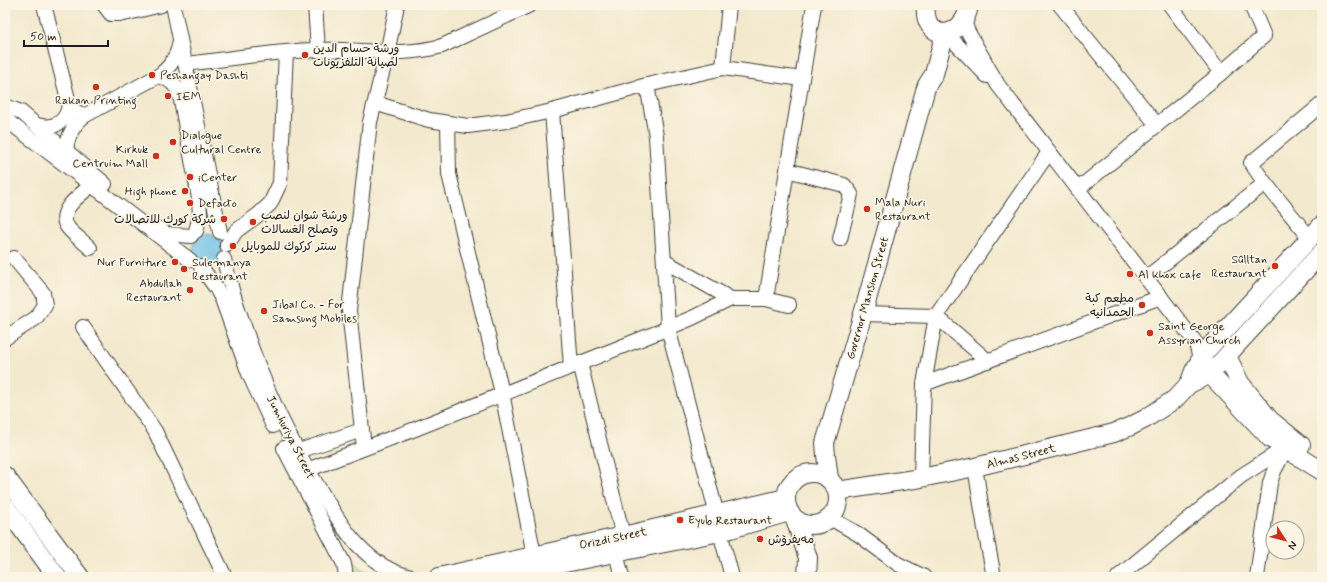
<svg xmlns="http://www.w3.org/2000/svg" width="1327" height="582" viewBox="0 0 1327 582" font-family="Mynerve,'Playpen Sans Arabic',sans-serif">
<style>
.green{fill:#94c271;stroke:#586f46}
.water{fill:#69c0e6;stroke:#426e81}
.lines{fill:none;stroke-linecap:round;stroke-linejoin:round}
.minor-casing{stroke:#3c3b37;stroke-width:16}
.major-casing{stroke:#3c3b37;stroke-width:20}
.minor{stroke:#fff;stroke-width:14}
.major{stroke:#fff;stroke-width:18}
.poi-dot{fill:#c8321e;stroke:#fcf5e5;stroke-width:1.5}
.labels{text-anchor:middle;stroke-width:3.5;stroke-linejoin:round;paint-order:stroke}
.poi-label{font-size:12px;fill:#1c1c1c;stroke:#fcf5e5;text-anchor:start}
.street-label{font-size:12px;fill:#1c1c1c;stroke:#fcf5e5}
</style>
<rect width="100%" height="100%" fill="#fcf5e5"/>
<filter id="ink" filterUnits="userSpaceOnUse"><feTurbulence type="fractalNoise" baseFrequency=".025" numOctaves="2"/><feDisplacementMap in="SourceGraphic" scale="8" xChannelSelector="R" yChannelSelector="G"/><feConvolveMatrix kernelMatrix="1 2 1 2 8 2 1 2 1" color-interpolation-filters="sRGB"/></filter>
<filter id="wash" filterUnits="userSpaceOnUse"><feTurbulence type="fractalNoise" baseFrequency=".012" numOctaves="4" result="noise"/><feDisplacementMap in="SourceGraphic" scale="16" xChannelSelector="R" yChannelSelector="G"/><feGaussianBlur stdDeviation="0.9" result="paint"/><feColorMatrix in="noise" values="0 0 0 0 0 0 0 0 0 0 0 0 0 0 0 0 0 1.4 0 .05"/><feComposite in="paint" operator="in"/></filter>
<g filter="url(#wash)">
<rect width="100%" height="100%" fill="#f3e9ce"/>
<polygon class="green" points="338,546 353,561 374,577 351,577"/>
<circle class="water" cx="208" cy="249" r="15"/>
</g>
<g filter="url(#ink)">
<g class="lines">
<defs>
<g id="minor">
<polyline points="44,5 69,103 75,111 84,116"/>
<polyline points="104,5 111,14 124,14 161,5"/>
<polyline points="173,5 220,232"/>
<polyline points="315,5 318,50"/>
<polyline points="1060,5 1157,125"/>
<polyline points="1170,5 1221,73"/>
<polyline points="964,21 968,32 998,85 1196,343 1200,359"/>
<polyline points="946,33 987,76"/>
<path d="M186,64C230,59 274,51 317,50C360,48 398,58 442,46L530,5"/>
<polyline points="723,68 729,5"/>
<path d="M158,76C169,78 176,84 180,95L199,198L200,215L196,231"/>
<polyline points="647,85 723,68 802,79"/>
<polyline points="375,103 429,120 468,126 506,121 552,111 647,85 656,136 668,328 717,515"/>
<polyline points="5,106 21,112 105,184"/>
<polyline points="552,111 571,367"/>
<polyline points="5,119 190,260"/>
<polyline points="448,123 449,174 502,393 534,555"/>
<path d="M37,125C55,130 68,121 69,103"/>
<path d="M66,150C68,135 73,125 84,116L158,76C171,67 178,56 180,40"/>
<polyline points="787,170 844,185 851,194 840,239"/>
<polyline points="1265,183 1251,163 1322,104"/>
<polyline points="1078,189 1221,73 1264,36 1251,5"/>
<polyline points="157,228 167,234 191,236"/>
<polyline points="227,245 236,231 258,215 270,204 280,183 286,52"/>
<path d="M90,248C83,241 75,236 69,229C54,212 80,195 92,185"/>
<path d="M224,259C229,282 236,304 244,326C264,387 290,443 325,498C335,514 344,531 358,545C372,560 391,573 412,577"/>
<polyline points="664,261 731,299"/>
<polyline points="201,267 216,288 222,299 249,374 273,426"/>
<polyline points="1146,278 1265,183 1310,238"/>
<polyline points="766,299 814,5"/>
<polyline points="863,314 936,316 988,361"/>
<polyline points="83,327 155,431 225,577"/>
<polyline points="5,338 36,318 45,305 43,293 14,258"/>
<polyline points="580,363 623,536"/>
<polyline points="924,384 1161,297"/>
<polyline points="284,448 344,564 346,577"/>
<polyline points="364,448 349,311 370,122 387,53 397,5"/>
<polyline points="296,452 362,430"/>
<polyline points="975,467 986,535 994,577"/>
<polyline points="307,470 410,431 661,331 692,318 731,299 766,299 789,305"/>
<polyline points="921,478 924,384 936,316 1049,152"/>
<polyline points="830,518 858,534 898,564 924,577"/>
<polyline points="720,532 732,577"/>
<polyline points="616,553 622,577"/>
<polyline points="1118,577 1241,476 1285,448"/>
<polyline points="1257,577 1270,483 1274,471 1286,448"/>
</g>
<g id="major">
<path d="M926,5C922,43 964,41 969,5"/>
<polyline points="1227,356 1240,383 1270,420 1301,445"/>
<polyline points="1203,364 1210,374 1270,438 1293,453 1322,471"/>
<polyline points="1189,384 1194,371 1205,352 1322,225"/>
<circle cx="812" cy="499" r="26"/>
<polyline points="5,476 80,577"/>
<polyline points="829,479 826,455 825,443 863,314 925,91 927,85 934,74 945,33"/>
<polyline points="837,491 921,478 975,467 1114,433 1131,426 1145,419 1175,399 1189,384 1210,374 1322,252"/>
<polyline points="5,506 57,577"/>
<polyline points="795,519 808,558 807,577"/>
<polyline points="439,577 623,536 786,498"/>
<polyline points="494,577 720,532 789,512"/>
</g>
</defs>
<use href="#minor" class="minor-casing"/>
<use href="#major" class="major-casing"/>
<use href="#minor" class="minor"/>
<use href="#major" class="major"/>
</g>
</g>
<g class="poi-dot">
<circle cx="305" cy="55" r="4"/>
<circle cx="152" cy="75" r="4"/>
<circle cx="96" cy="87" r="4"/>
<circle cx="168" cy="96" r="4"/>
<circle cx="173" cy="142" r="4"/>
<circle cx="156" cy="156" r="4"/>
<circle cx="190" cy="177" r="4"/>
<circle cx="185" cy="191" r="4"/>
<circle cx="190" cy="203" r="4"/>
<circle cx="867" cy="209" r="4"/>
<circle cx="224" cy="219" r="4"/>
<circle cx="253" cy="222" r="4"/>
<circle cx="233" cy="246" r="4"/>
<circle cx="175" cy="262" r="4"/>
<circle cx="1275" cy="266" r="4"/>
<circle cx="184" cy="269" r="4"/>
<circle cx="1130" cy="274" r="4"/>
<circle cx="190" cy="290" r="4"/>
<circle cx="1142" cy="305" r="4"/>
<circle cx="264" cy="311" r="4"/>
<circle cx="1150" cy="333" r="4"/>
<circle cx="680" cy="520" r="4"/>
<circle cx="760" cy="539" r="4"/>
</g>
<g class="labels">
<g class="poi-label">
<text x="313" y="52">ورشة حسام الدين<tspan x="313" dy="14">لصيانة التلفزيونات</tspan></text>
<text x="160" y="79">Peshangay Dashti</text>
<text x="176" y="100">IEM</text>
<text x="96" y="104" text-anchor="middle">Rakan Printing</text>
<text x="181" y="139">Dialogue<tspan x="181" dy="14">Cultural Centre</tspan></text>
<text x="148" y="153" text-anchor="end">Kirkuk<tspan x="148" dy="14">Centruim Mall</tspan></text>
<text x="198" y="181">iCenter</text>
<text x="177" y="195" text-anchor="end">High phone</text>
<text x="875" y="206">Mala Nuri<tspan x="875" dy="14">Restaurant</tspan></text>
<text x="198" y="207">Defacto</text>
<text x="261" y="219">ورشة شوان لنصب<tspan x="261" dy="14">وتصلح الغسالات</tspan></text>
<text x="216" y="223" text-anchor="end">شركة كورك للاتصالات</text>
<text x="241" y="250">سنتر كركوك للموبايل</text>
<text x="1267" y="263" text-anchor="end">Sûlltan<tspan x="1267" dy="14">Restaurant</tspan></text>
<text x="167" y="266" text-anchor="end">Nur Furniture</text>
<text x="192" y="266">Sulemanya<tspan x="192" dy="14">Restaurant</tspan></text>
<text x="1138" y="278">Al khox cafe</text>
<text x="182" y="287" text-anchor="end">Abdullah<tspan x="182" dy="14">Restaurant</tspan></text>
<text x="1134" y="302" text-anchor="end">مطعم كبة<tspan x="1134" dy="14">الحمدانيه</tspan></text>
<text x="272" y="308">Jibal Co. - For<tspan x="272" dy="14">Samsung Mobiles</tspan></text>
<text x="1158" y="330">Saint George<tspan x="1158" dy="14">Assyrian Church</tspan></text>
<text x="688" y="524">Eyub Restaurant</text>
<text x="768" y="543">مەیفرۆش</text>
</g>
<g class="street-label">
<text transform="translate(867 298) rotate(-74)" y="4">Governor Mansion Street</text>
<text transform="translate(291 437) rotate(63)" y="4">Jumhuriya Street</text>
<text transform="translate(1021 456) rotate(-14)" y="4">Almas Street</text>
<text transform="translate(613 538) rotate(-12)" y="4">Orizdi Street</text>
</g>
</g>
<rect width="1327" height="582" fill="none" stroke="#fcf5e5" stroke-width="20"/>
<g transform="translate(1285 540) rotate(126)"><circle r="19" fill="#fcf5e5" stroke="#a29e95"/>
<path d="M0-3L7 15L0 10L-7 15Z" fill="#c8321e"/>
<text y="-6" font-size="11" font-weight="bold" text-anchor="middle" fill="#1c1c1c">N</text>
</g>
<path d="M24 40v6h84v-6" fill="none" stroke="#1c1c1c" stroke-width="2"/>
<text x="30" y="40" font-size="12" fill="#1c1c1c" stroke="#fcf5e5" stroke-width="3" paint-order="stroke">50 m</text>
</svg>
